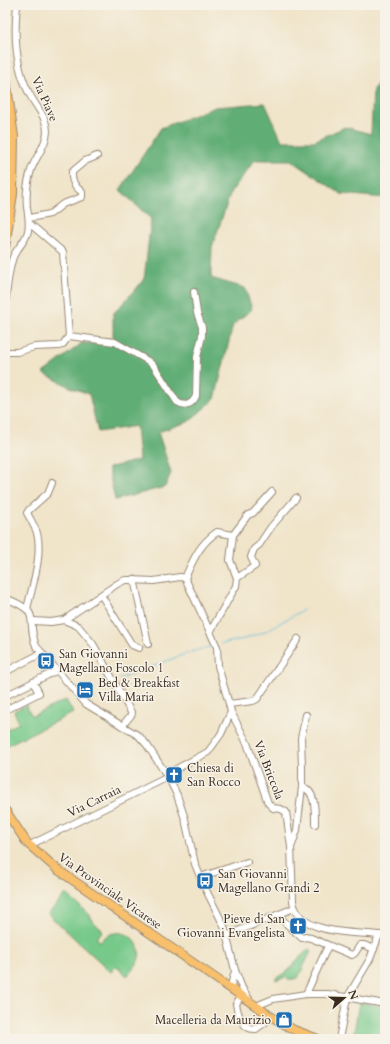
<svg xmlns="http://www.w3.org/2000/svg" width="390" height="1044" viewBox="0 0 390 1044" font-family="Cardo,serif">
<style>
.green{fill:#77c98a;stroke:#597a54}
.forest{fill:#61ad76;stroke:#4e6c4a}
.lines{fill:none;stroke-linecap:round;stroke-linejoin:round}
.stream{stroke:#5dbcdc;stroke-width:1}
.minor-casing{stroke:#968774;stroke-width:8}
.major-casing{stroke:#968774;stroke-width:10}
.minor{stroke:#fff;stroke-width:6}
.major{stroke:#f8bf6c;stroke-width:8}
.labels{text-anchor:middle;stroke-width:3;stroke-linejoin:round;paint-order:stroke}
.street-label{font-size:12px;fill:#3b2a1e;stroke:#f7f3e8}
.poi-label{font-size:12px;fill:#3b2a1e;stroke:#f7f3e8;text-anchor:start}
</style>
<rect width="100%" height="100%" fill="#f7f3e8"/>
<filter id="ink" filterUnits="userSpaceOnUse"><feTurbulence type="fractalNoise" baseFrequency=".025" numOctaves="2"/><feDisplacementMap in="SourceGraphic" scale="8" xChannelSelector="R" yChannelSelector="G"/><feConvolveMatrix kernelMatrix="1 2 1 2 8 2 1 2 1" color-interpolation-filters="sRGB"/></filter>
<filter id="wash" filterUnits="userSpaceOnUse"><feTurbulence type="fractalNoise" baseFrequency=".012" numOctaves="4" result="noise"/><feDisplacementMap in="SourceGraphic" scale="16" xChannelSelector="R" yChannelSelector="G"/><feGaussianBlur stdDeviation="0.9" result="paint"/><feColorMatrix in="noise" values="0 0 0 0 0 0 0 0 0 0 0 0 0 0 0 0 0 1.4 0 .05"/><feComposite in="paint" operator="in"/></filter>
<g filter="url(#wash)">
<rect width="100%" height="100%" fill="#f0e4c9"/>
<g class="green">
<polygon points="66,700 73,713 5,746 5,730 19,723 14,711 26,705 32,716"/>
<path d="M66,894L91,916L90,918L103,931L96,938L99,940V942C104,938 108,934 115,933C130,930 144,946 138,961C136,967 131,971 127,976L117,966L111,972L48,914Z"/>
<polygon points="309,949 311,951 298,978 288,980 287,977 276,980 276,978 288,971 299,958"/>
<polygon points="359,1002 385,1007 385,1039 353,1039"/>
</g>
<polygon class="forest" points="385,76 385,198 341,194 291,160 255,160 231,192 212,247 211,278 245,288 252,309 233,325 215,399 188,422 158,432 171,473 165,487 115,500 108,468 139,460 136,426 98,432 89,394 72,388 43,373 82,343 113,344 113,314 144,280 151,219 120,190 161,128 215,107 265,103 282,141 314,141 345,127 371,134 373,89"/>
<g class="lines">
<g class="stream">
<polyline points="221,644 244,639 264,632 303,610"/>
<path d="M120,679C133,672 146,669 159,664C177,657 194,650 213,646"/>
</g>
</g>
</g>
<g filter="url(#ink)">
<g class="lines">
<defs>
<g id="minor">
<path d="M29,218L50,214L63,204L82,197V192C75,187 71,180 72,172L85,161L97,156"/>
<path d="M5,305C7,289 8,272 13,257C17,248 26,241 28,231C30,223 28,215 27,207C26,196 27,184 30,174C33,159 46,148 47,132C47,116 34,105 28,91C15,65 14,34 17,5"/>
<path d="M69,336L115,342L148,361L154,366L177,402C185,407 192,405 196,396L197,357L202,336V327L197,313L194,292"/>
<polyline points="5,352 17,352 34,347 59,346 63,344 69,336 63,252 29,223"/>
<path d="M185,578C194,558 199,545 217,532L233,535"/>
<polyline points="237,578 255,566 251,557 254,549 259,545 271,527 296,498"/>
<polyline points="134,579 148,644"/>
<polyline points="101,595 132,645 139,648"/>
<path d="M5,598C44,613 25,617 36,646L80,697L86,704L139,736L147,745L168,777L177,795L185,819L195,864L204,886L224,926L235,970L242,988L249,999"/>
<path d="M27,609C32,587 44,552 36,530C33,524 30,518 27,513L29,510L48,493L52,483"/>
<polyline points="64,620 78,626 93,644 132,714 122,726"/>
<path d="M33,621L51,622L64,620L117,584L125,580H130L154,581L180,577L185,578L217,647L218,666L229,704L231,712L247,743L268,803L273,808L281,809L286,812L291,847L293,901C298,935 352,932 379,935H385"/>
<polyline points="210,632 236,586 237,578 230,560 233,535 248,515 253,513 272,492"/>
<polyline points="5,672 42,653"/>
<polyline points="5,696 56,671"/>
<polyline points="229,704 253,701 257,699 298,639"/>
<polyline points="5,710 39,693 33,682"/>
<polyline points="167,774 208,752 221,734 231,712"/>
<polyline points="302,787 302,767 301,738 306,715"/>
<polyline points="30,845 168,777"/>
<path d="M292,845L297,830L302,787C316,790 315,812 315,824"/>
<polyline points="200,877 247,862"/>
<polyline points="277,915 302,938 306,937 311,938 352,955 355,953 360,945 364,945 374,949"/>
<polyline points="226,936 294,908"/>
<polyline points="233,990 231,985 235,971"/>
<polyline points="306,994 328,946"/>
<path d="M241,996L236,1004C238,1014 242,1030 256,1029L272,1017"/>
<polyline points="256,1006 273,999 306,994 328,994 385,1004"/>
<polyline points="339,1039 347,998 370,959 379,935"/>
</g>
<g id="major">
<polyline points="5,72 14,137 13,194 5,247"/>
<polyline points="5,810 27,843 58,870 272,1017 294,1030 318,1039"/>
</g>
</defs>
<use href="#minor" class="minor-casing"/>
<use href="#major" class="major-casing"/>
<use href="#minor" class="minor"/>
<use href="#major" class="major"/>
</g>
</g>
<defs>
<symbol id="bus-square" viewBox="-11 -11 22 22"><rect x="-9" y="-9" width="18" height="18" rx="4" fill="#1f6fb2" stroke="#f7f3e8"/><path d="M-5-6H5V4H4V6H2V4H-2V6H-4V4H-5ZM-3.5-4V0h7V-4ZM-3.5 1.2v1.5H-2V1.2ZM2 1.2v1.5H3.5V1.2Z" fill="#fff"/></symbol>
<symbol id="hotel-square" viewBox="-11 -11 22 22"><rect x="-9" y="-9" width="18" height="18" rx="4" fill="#1f6fb2" stroke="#f7f3e8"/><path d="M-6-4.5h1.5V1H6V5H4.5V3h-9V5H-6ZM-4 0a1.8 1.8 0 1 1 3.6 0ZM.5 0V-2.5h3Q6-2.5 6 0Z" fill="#fff"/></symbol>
<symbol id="church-square" viewBox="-11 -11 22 22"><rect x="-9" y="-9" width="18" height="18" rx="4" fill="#1f6fb2" stroke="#f7f3e8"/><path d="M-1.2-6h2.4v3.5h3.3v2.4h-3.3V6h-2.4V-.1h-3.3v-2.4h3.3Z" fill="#fff"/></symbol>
<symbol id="shop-square" viewBox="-11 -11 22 22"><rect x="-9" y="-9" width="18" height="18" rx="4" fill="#1f6fb2" stroke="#f7f3e8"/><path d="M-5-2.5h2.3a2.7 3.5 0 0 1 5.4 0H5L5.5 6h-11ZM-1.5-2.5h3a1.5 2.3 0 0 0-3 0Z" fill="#fff"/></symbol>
</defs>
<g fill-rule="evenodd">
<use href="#bus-square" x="36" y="651" width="20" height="20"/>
<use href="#hotel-square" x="75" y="680" width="20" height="20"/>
<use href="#church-square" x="164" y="765" width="20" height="20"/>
<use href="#bus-square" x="195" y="871" width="20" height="20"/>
<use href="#church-square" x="288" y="916" width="20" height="20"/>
<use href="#shop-square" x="274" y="1010" width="20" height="20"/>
</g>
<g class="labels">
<g class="street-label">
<text transform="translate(45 99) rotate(66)" y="4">Via Piave</text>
<text transform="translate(269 770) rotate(69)" y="4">Via Briccola</text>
<text transform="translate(94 801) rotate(-26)" y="4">Via Carraia</text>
<text transform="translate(110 891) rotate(35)" y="4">Via Provinciale Vicarese</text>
</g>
<g class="poi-label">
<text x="59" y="658">San Giovanni<tspan x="59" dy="14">Magellano Foscolo 1</tspan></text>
<text x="98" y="687">Bed &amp; Breakfast<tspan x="98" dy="14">Villa Maria</tspan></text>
<text x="187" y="772">Chiesa di<tspan x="187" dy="14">San Rocco</tspan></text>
<text x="218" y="878">San Giovanni<tspan x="218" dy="14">Magellano Grandi 2</tspan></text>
<text x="285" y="923" text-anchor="end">Pieve di San<tspan x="285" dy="14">Giovanni Evangelista</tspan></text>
<text x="271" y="1024" text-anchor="end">Macelleria da Maurizio</text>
</g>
</g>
<rect width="390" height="1044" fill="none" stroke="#f7f3e8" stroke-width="20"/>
<g transform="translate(344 998) rotate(70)" stroke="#f7f3e8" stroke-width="3" paint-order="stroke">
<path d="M0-3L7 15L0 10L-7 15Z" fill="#3b2a1e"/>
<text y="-6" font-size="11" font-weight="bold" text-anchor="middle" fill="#3b2a1e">N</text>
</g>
</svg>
